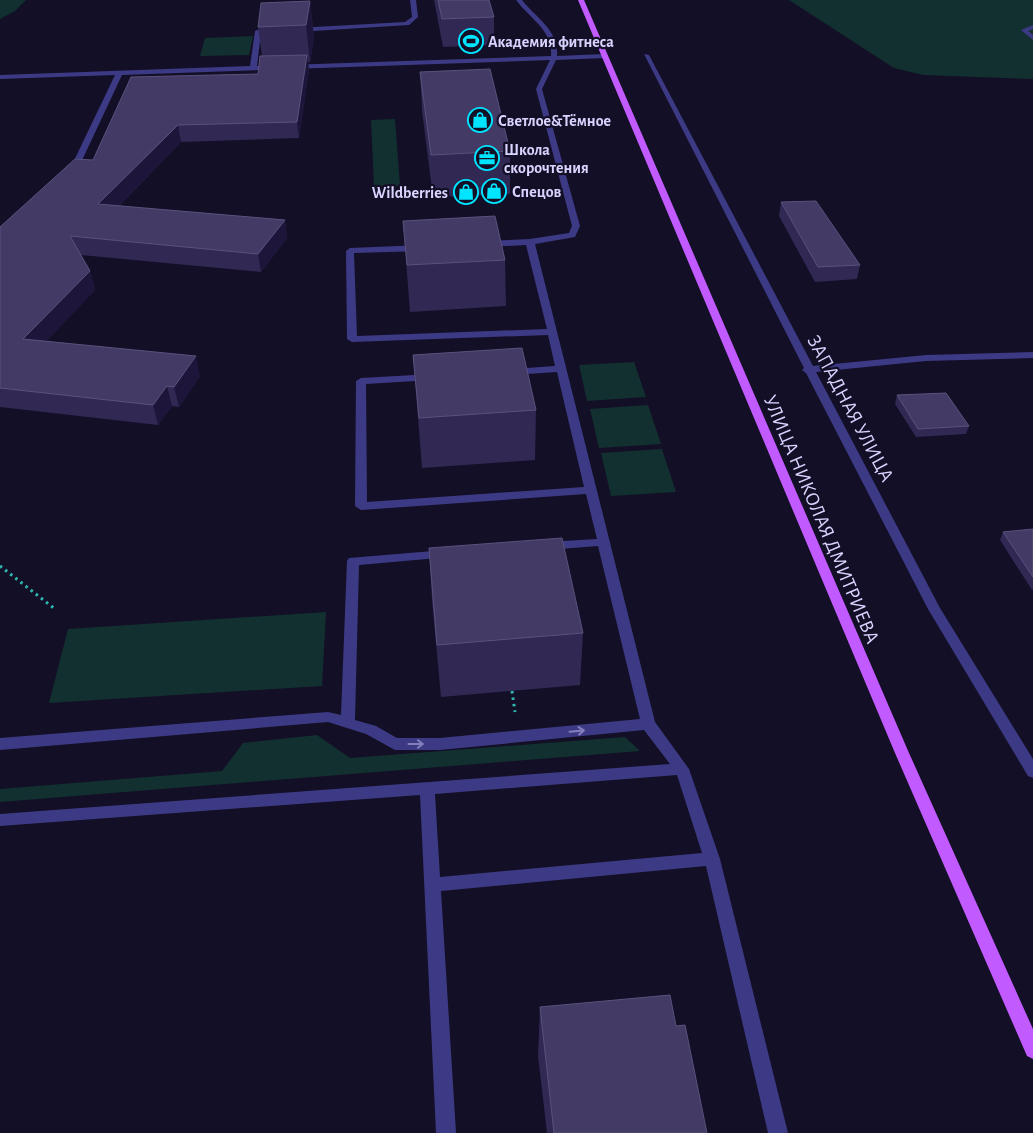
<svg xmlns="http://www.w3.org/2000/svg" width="1033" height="1133" viewBox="0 0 1033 1133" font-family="'Alegreya Sans',sans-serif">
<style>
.green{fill:#12302f}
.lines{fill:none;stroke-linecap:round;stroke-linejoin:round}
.path{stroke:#2fb8b0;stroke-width:3;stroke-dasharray:2.5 4;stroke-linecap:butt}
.minor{fill:#3d3a85;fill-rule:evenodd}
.major{fill:#c25bff;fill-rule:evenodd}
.wall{fill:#312854}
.shaded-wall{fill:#1d163a}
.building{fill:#433a66;stroke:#5a527e}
.oneway{stroke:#837fbc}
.labels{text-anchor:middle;stroke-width:4.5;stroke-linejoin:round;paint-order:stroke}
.far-poi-label{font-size:16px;font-weight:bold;fill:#d9d4ff;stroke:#130f26;text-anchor:start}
.street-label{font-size:20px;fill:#d9d4ff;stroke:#130f26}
</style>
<rect width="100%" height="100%" fill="#130f26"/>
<g class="green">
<polygon points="0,0 26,0 15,11 0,19"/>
<polygon points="789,0 1033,0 1033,79 923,75 894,68"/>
<polygon points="253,36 249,55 200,56 205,38"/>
<polygon points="395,119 400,186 374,187 371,120"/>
<polygon points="634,362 646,397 587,401 579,365"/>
<polygon points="648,405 661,444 599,448 590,409"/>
<polygon points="662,449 676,492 611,496 601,453"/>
<polygon points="326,612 322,686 49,703 68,629"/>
<polygon points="317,735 350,758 625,737 640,751 0,802 0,789 222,771 243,743"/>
</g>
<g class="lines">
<g class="path">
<polyline points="0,566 55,609"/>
<polyline points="512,691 515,712"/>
</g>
<g class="minor">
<polygon points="410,0 416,0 418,17 409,25 297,32 294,30 297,28 405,22 412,17"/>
<path d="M516,0H522C536,18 559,30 557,56L605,54L608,56L605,58L556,60L542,89L580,226L575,237L535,244L655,722L689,769L720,859L788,1133H768L706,866L441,891L456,1133H436L420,795L0,826V814L670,764L644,730L440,750H395L366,734L328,722L0,750V738L328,712L341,715L347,561L349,558L445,550L451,554L449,557L359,565L355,720L376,726L397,738H440L640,719L598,546L547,550L541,546L547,542L597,539L586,494L361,510L355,506L356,381L361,378L432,374L437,377L432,380L366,384L367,502L584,487L557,372L512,375L507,372L512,369L555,366L548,335L352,342L347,339L346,251L350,248L422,245L426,248L422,251L354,253L357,336L547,329L526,245L486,247L482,244L486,241L530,239L569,233L572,226L536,89L550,60L122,75L77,171L73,173L69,171L115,75L0,79V75L250,66L255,31C260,28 273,28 278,31L261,33L257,66L551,56C553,30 530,19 516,0ZM677,775L702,853L440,877L435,794Z"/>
<polygon points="1033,25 1033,29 1028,31 1033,35 1033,40 1021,30"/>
<polygon points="644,54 649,55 813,366 926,355 1033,352 1033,358 926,361 816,372 940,608 1033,759 1033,778 1028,776 928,609 806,373 802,370 804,368"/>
</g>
<polygon class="major" points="578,0 584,0 909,753 1033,1029 1033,1059 1027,1056 895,753"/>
</g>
<g class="wall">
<polygon points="434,0 489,0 494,17 494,45 443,47"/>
<polygon points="310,1 314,37 310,62 308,62 309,70 299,138 181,142 119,206 285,220 287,238 261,272 81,255 90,271 95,290 46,341 200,376 179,407 172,406 158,425 0,407 0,227 93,160 258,74 262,56 258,27"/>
<polygon points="420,72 510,151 510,194 433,197 422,111"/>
<polygon points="781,202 860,265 857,279 815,282 779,216"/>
<polygon points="403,221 505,260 506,306 410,312"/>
<polygon points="413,355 536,410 535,460 422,468"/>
<polygon points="897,395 969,426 966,434 916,437 895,404"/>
<polygon points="1033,529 1033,589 1032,590 1000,540 1003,532"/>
<polygon points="429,548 583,633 580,685 441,697 432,600"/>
<polygon points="540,1007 676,1026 707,1133 547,1133 538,1056"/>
</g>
<g class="shaded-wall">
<polygon points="310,1 314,37 310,62 306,25"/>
<polygon points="307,55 309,70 299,138 297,122"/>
<polygon points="178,125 181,142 103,222 98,204"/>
<polygon points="285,220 287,238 261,272 258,254"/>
<polygon points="90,271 95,290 30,359 23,339"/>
<polygon points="196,356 200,376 179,407 174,387"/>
<polygon points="167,386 172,406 158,425 153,405"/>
</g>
<g class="building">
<polygon points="438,0 489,0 494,17 442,19"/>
<polygon points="310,1 306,25 258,27 261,3"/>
<polygon points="307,55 297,122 178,125 98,204 285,220 258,254 70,236 90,271 23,339 196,356 174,387 167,386 153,405 0,388 0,227 75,159 93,160 131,77 258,74 260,56"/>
<polygon points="490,69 510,151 431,155 420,72"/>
<polygon points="816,201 860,265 818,267 781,202"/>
<polygon points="495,216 505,260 407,265 403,221"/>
<polygon points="522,348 536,410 419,418 413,355"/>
<polygon points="946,393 969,426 918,429 897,395"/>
<polygon points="1033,529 1033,577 1003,532"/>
<polygon points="562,538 583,633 437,645 429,548"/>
<polygon points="670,995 676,1026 685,1025 707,1133 554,1133 540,1007"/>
</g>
<defs><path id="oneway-shaft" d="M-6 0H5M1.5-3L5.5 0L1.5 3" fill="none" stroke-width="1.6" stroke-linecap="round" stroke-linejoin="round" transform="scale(1.25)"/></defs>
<g class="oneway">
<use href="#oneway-shaft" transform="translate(577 731) rotate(-5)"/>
<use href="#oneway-shaft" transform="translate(416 744)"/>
</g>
<defs>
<symbol id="stadium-ring" viewBox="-11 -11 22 22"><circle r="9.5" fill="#130f26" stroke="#00e5ff" stroke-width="1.5"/><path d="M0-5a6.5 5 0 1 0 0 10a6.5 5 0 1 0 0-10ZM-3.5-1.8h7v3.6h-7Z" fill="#00e5ff"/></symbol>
<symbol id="shop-ring" viewBox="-11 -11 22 22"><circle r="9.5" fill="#130f26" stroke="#00e5ff" stroke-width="1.5"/><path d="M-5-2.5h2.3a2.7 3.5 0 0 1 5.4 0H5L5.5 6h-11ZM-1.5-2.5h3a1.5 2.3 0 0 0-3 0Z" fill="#00e5ff"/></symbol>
<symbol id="office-ring" viewBox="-11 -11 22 22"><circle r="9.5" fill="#130f26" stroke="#00e5ff" stroke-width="1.5"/><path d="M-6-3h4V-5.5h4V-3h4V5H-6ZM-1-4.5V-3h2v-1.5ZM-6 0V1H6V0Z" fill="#00e5ff"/></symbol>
</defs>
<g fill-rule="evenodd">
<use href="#stadium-ring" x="457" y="27" width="28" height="28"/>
<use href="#shop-ring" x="466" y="106" width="28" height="28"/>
<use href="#office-ring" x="473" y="144" width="28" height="28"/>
<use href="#shop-ring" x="480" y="177" width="28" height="28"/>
<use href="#shop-ring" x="452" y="178" width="28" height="28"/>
</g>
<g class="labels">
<g class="far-poi-label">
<text x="488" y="47">Академия фитнеса</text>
<text x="498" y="126">Светлое&amp;Тёмное</text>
<text x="504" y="155">Школа<tspan x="504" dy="18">скорочтения</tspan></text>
<text x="512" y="197">Спецов</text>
<text x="448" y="198" text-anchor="end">Wildberries</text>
</g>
<g class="street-label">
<text transform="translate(851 408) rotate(62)" y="7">ЗАПАДНАЯ УЛИЦА</text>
<text transform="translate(822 519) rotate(67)" y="7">УЛИЦА НИКОЛАЯ ДМИТРИЕВА</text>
</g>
</g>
</svg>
